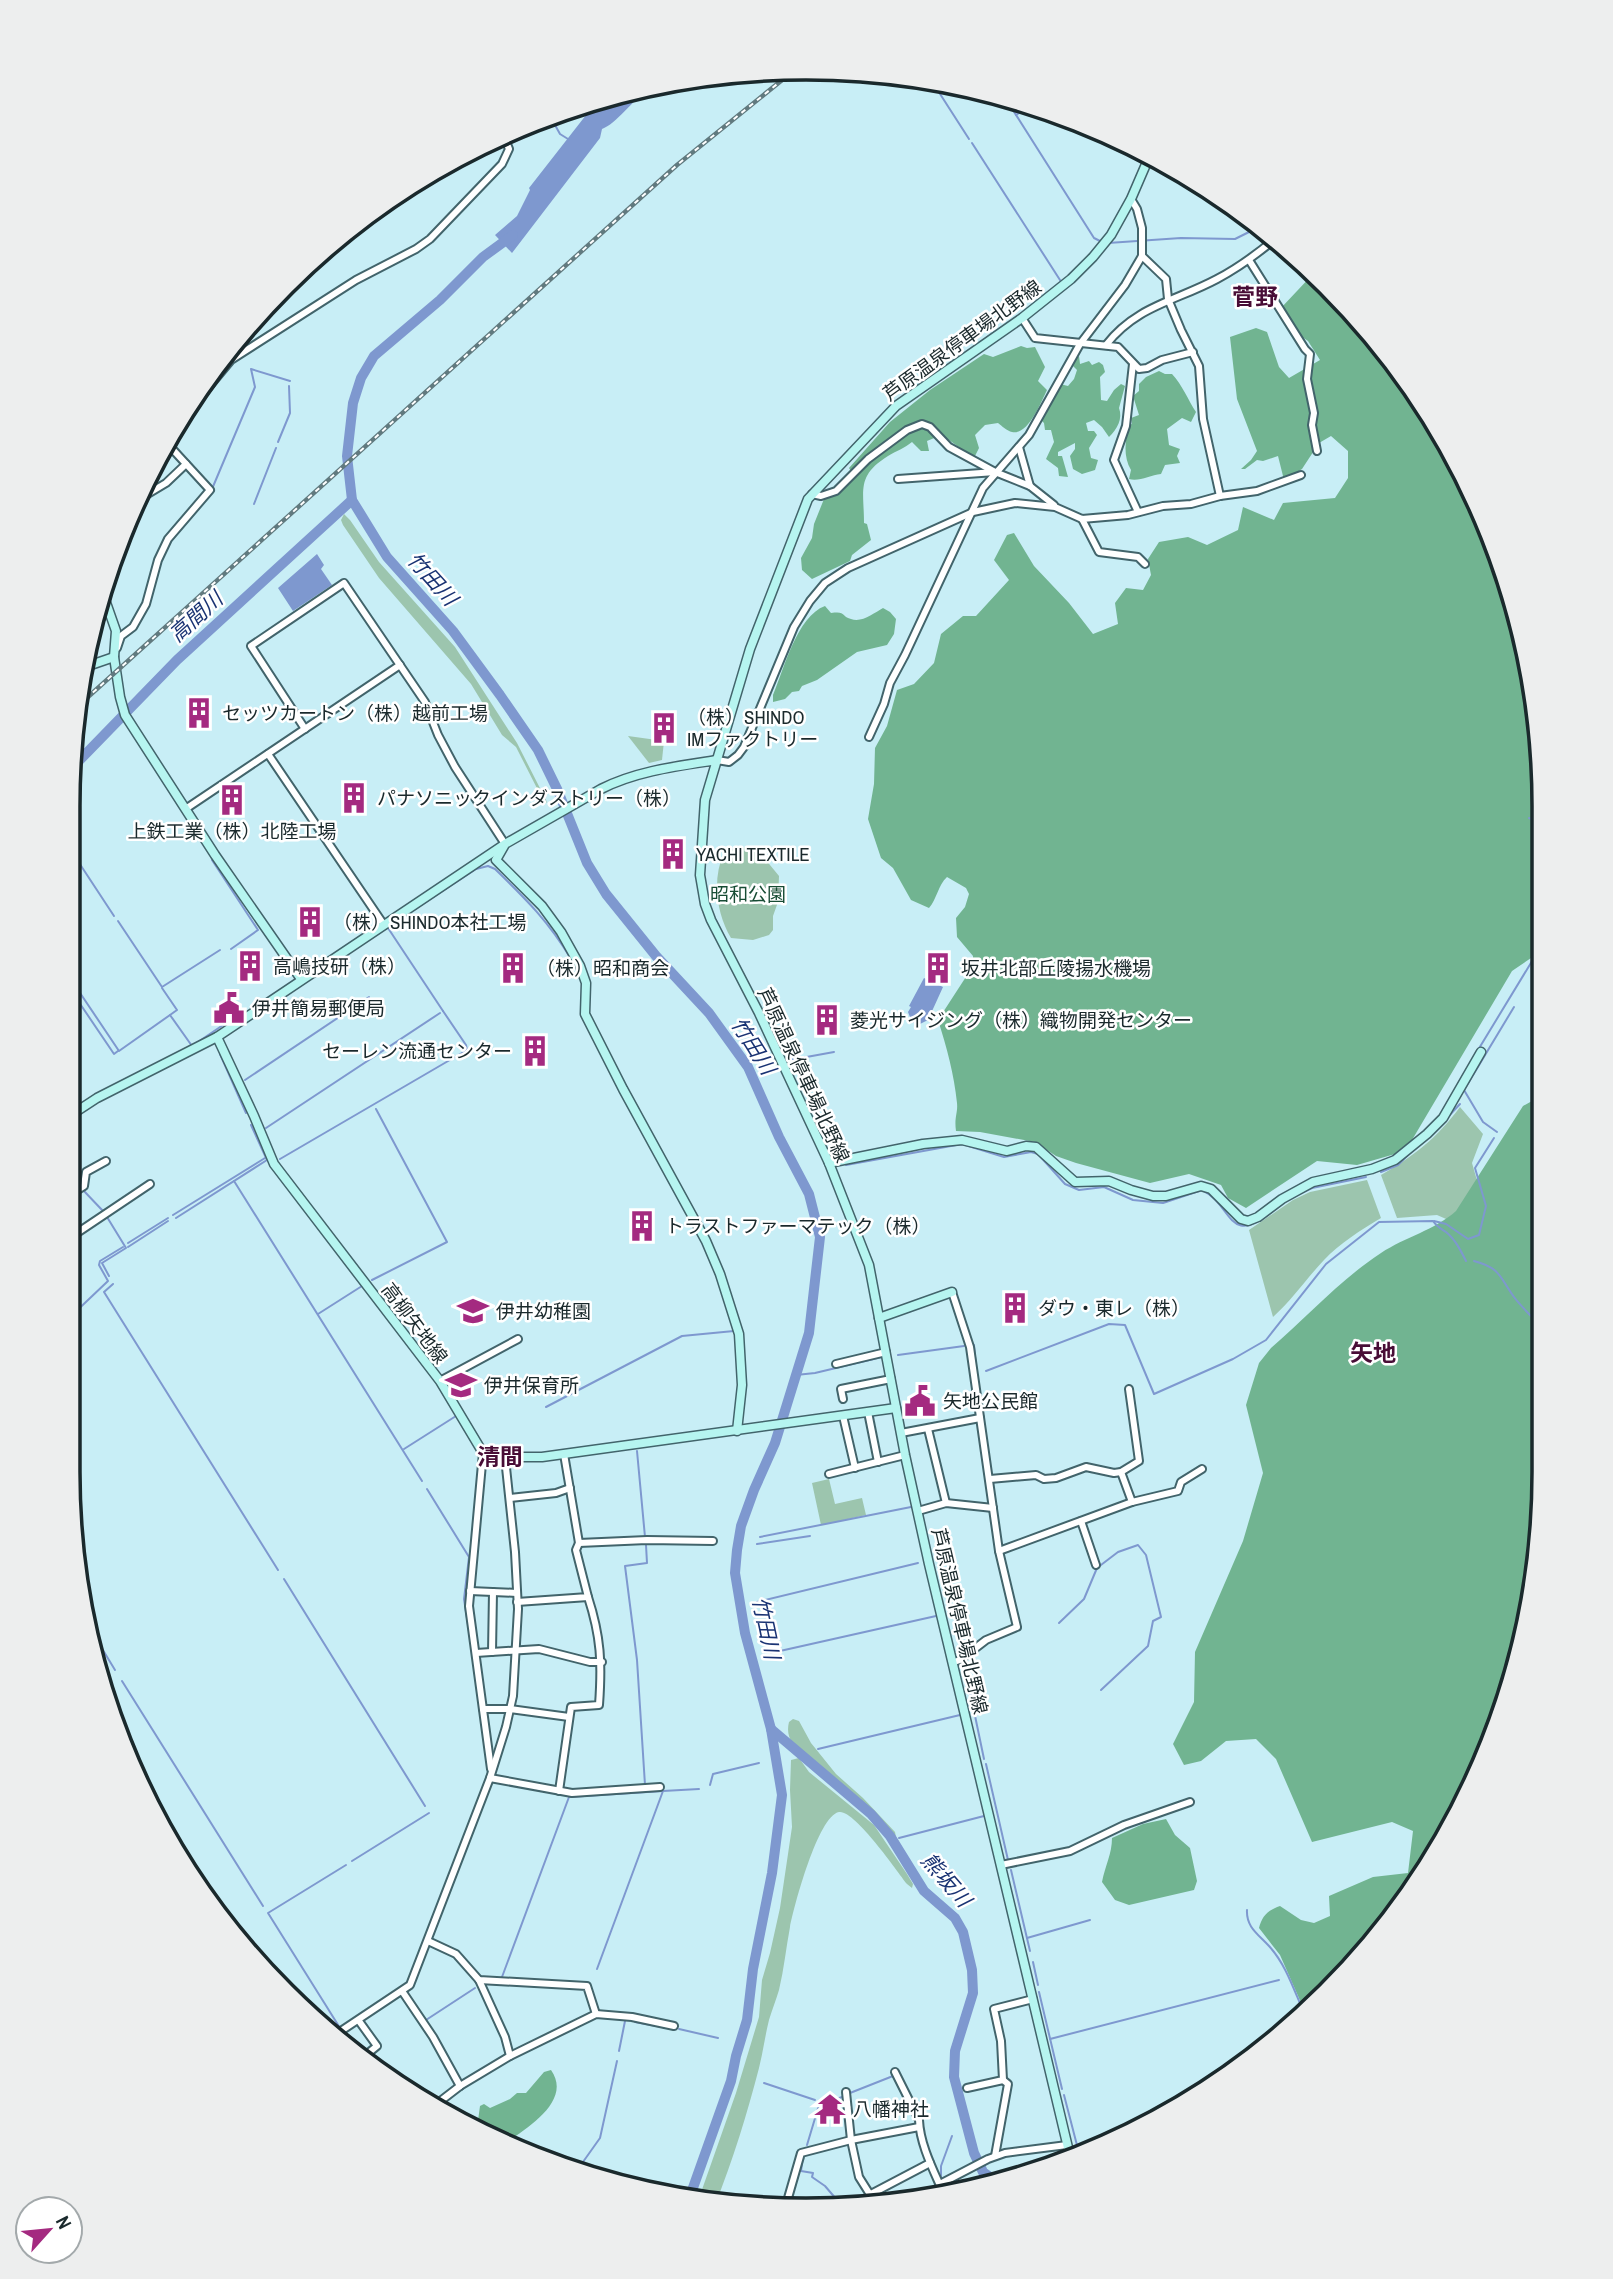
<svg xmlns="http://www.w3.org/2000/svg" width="1613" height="2279" viewBox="0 0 1613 2279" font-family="'Archivo Narrow','Noto Sans JP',sans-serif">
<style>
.green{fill:#9cc5ae}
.forest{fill:#71b491}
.water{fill:#7e98cf}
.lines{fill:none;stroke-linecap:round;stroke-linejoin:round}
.stream{stroke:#7e98cf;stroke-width:2}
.river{stroke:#7e98cf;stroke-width:10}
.street-casing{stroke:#42646b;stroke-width:10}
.secondary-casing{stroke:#42646b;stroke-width:11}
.street{stroke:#fff;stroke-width:6}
.secondary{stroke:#b6f5f0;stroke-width:8}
.rail-casing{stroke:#617a7f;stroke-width:4.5}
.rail{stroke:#fff;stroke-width:2;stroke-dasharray:5;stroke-linecap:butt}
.labels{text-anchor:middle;stroke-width:5;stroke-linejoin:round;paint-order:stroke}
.street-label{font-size:19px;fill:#1a292c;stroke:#fff}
.poi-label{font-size:19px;fill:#1a292c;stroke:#fff;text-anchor:start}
.park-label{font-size:19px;fill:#174c34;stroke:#fff}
.water-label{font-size:21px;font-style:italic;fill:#193373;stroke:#fff}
.quarter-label{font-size:23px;font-weight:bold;fill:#480d36;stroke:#fff}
.rim{fill:none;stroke:#1a292c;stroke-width:3.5}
</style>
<rect width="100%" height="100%" fill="#c8eef6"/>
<g class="green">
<polygon points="344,514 350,520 379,562 455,647 517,743 547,802 545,804 516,747 502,735 471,684 379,578 343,525 341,520"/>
<polygon points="628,736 664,741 662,760 649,763"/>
<path d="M750,847L756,848L779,876L778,902L773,916V930L769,935L753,940L731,938C716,912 712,880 724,852L729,849Z"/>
<path d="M1460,1107L1483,1134L1472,1163L1478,1184L1453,1222L1437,1215L1397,1218L1381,1175C1414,1156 1437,1138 1460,1107Z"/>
<path d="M1367,1180L1381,1218C1361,1230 1340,1243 1324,1260C1306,1279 1292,1300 1273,1317L1249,1230L1293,1200L1310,1192Z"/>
<polygon points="829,1479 835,1504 862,1498 866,1515 821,1525 812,1483"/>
<path d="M793,1719L799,1721L811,1743L836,1774L863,1798L895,1832L896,1837L889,1833L863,1803L793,1744C788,1737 787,1730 789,1722Z"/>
<path d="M799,1758L809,1772L874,1825L907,1874L913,1884L912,1888L907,1884C897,1871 854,1809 839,1812C818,1816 794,1906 790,1927C786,1948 784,1969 779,1990C776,2000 772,2010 769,2020C765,2036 763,2052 759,2068C747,2114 733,2160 715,2205L698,2201L736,2093L759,2017L762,1980L770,1953L780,1908L792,1827L790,1790L791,1760Z"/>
</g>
<g class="forest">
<path d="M1313,274L1361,319L1469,480L1519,615L1538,710L1540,952L1512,971L1412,1140L1395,1154L1357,1165L1317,1161L1246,1208L1228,1198L1221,1185L1189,1174L1150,1183L1076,1163L1056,1156L1035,1142L980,1132L956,1131C954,1117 958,1113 957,1103C954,1074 947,1048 938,1020L973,966V956L957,937L956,918L965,907L969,894L966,888L947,877C938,885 937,899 929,908L911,900L893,868L881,858L868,819L874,784L875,748L887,726L897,690L914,684L934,663L941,634L963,616H976L1009,580L994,560L1007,535L1014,533L1034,566L1069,603L1093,634L1118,624L1115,603L1126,588L1143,590L1151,575L1148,559L1159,542L1188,537L1207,545L1238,530L1243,507L1274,520L1283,503L1335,498L1348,478V451L1331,436L1319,443L1302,469L1284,480L1278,456L1263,461L1257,460L1245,469H1241L1251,460L1257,451L1237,399L1230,337L1256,328L1267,332L1279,367L1289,378L1320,360L1308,341L1285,325L1281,308Z"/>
<path d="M1021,346L1027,348L1035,347L1045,367L1038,381L1047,390C1041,402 1028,436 1012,432C1007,431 1002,426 998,423L985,425L975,435L979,448L974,458L949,440L939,436L927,441L929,451H921L912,442C905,448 896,451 888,456C856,476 864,490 864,523L867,524L871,540L852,555L850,561L812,579L802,570L801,558L812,538L814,524L824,499L852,473L849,468L890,422L930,390L984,354L993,357Z"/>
<path d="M1079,356L1080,364L1089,361L1092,365L1099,362L1103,365L1105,372L1100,377L1101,400L1107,401L1114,390L1121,384L1125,386L1119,408C1123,419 1117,429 1109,437L1102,427L1094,420L1086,423L1088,431H1094L1097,435L1089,448L1091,458L1098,460L1095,470L1082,474L1073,469L1070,456L1075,449V443L1058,452V456H1062L1068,477L1059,476L1058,468L1046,459L1054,442L1051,430H1045L1044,423L1040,419L1060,384L1068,386L1074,379L1077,370L1073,366L1074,361Z"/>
<path d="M1159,371L1165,374H1172C1183,386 1188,400 1196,412L1191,422L1182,418L1167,429L1169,445L1180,449L1177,456L1180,463L1165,465L1161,474C1150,475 1139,482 1129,479L1131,470C1123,457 1125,440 1129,425L1132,424L1131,418L1139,415L1133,396L1139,391V384L1146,377Z"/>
<path d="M825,606L831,613C847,611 840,616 851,619C862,623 874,613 883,608L890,612L896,619L894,634L887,645L857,652L817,680L802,686L799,691L792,692L785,699L773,702V695C784,669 797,616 825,606Z"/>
<path d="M1541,1096L1543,1520L1520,1663L1469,1799L1392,1922L1306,2014L1280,1955L1259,1928C1262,1916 1268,1910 1280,1906L1301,1920L1314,1923L1330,1916L1329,1896L1373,1877L1408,1873L1413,1831L1392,1822L1312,1842L1276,1759L1256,1739L1226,1741L1201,1761L1184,1765L1173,1744L1194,1702L1195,1652L1243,1541L1263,1473L1246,1405L1259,1363L1271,1348C1307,1317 1341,1279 1381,1253C1405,1237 1435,1230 1456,1211L1523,1106Z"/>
<path d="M1166,1819L1175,1835L1190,1848L1197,1881L1194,1890L1129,1905L1115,1900L1102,1882C1105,1866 1112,1854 1112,1838L1143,1824Z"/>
<path d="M551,2070C573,2101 526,2129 504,2144L472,2127L477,2128L480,2106L484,2104L490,2108L510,2099L517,2093H526L544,2072Z"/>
</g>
<g class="water">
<path d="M648,89C633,100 616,124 602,129L600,138L512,253L495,235L517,216L530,190L529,188L597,101Z"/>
<polygon points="317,554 324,565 321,569 332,585 293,611 278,588"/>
<polygon points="924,978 943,987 928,1020 918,1025 912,1022 908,1012 911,1007 909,1006"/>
</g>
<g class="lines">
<g class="stream">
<polyline points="933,83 969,139"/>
<polyline points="1004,96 1094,238 1102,242"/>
<polyline points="1016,115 1030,106"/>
<polyline points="550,116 560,134 568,139"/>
<polyline points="972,143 1060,280"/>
<polyline points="1142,163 1146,153"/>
<polyline points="1108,243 1181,238 1235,239 1261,226"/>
<polyline points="278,442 290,413 289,386"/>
<polyline points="212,489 255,387 251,369 290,381"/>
<polyline points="254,504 276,448"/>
<polyline points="168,545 178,532"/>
<polyline points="1529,818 1539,822"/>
<polyline points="68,846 114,916"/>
<polyline points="212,860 258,930 231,949"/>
<path d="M400,919L476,869L488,866L495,869C526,899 549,922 571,959"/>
<polyline points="118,921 162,987 220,950"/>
<polyline points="388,928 443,1011"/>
<polyline points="68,975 119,1051 170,1015"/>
<polyline points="68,986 114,1054 118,1051"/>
<polyline points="162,988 177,1010 170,1015 192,1046 226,1023"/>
<polyline points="1478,1050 1540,948"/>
<polyline points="220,1054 246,1113"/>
<polyline points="790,1060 834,1052"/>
<polyline points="245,1080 369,997"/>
<polyline points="1446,1119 1460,1104"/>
<polyline points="266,1128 440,1013"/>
<polyline points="1497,1132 1483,1122 1464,1090 1514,1007"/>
<polyline points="280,1159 467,1050 466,1045 443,1011"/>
<path d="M846,1165L962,1144L1004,1157L1031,1152L1038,1154L1065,1184L1079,1190L1104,1187L1133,1200L1163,1203L1202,1190C1232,1204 1228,1248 1271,1212"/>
<polyline points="68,1169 79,1185"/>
<polyline points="1381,1172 1398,1165 1414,1149"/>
<polyline points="234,1181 422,1481"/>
<polyline points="83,1190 103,1211"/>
<polyline points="1299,1194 1312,1188 1366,1177"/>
<polyline points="173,1215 265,1158"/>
<polyline points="107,1217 126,1248 102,1263 109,1276"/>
<polyline points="176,1218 267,1160 251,1125"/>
<polyline points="1434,1221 1446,1224 1468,1239 1479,1235 1486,1206 1475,1168 1494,1138"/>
<polyline points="128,1243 168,1218"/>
<polyline points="128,1247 168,1221"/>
<path d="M1474,1261C1501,1268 1500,1278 1514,1297C1520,1305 1527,1312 1534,1319"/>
<polyline points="372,1280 447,1242 376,1109"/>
<polyline points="113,1284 104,1292 278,1570"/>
<polyline points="318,1314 362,1286"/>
<polyline points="68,1319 108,1281 99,1265 100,1261 123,1247"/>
<polyline points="974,1345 976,1367"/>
<polyline points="898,1355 964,1346"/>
<path d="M986,1371L1109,1324L1125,1325L1154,1394L1233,1359L1266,1340L1326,1264L1379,1222L1433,1221C1437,1227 1440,1228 1446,1232C1455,1239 1461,1251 1466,1261"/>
<polyline points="796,1375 815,1373 882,1357"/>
<polyline points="546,1407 682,1336 734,1331"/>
<polyline points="404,1449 456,1416"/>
<polyline points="637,1451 645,1537"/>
<polyline points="427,1489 469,1557 464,1599 472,1650"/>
<polyline points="760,1537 911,1507"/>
<polyline points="757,1544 810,1536"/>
<polyline points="284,1579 425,1806"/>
<polyline points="757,1602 918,1563"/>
<polyline points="1059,1623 1084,1599 1097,1568 1118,1552 1138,1545 1146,1555 1161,1617 1153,1621 1148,1646 1101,1690"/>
<polyline points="89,1627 115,1670"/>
<polyline points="771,1653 936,1616"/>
<polyline points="964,1663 984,1759"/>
<polyline points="122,1681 263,1906"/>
<polyline points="818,1749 960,1715"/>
<polyline points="986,1764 1008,1860"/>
<polyline points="645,1785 637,1660 625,1566 647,1563 646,1545"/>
<polyline points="710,1785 713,1774 759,1763"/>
<polyline points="899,1838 984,1816"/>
<polyline points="352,1861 429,1813"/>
<polyline points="1011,1870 1030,1951"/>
<path d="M1247,1910C1246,1927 1258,1934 1269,1946C1287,1966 1294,1991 1305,2015"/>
<polyline points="1027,1938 1090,1920"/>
<polyline points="1033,1962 1038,1985"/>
<polyline points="597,1969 663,1791 699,1789"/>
<polyline points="502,1977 569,1797 663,1791"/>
<polyline points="1039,1992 1062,2089"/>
<polyline points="426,2020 475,1988"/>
<polyline points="635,2022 667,2028"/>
<polyline points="340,2028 268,1913 346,1865"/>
<polyline points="679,2029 718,2038"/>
<polyline points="1050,2039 1279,1980"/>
<polyline points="619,2051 625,2021"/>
<polyline points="764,2083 815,2100"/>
<polyline points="850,2093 893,2076"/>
<polyline points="1064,2095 1079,2153"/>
<polyline points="807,2145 819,2105 845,2096"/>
<polyline points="803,2156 801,2171 813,2173 812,2177 825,2186 843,2207"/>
<polyline points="578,2169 600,2138 617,2061"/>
<polyline points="941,2177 941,2166 952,2136"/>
<polyline points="945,2188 952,2196"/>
</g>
<g class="river">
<polyline points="513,235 483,257 440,300 374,356 361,378 353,403 347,456 352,500 387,557 453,631 500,695 538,750 558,791 587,863 606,894 656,956 709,1013 748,1067 779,1137 809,1194 820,1237 809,1333 775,1443 754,1490 741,1526 737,1550 735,1573 745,1633 771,1729 782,1795 772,1873 753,1969 747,2020 736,2056 731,2081 689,2199"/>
<polyline points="72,768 177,660 352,500"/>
<polyline points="771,1729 871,1814 890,1836 924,1891 955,1918 963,1932 972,1970 973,1993 955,2051 954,2077 974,2153 983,2172 996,2181"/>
</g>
<defs>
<g id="street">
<polyline points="1142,256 1166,279 1168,299 1181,330 1199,366 1203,419 1220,496"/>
<polyline points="1249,260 1305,349 1310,354 1307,379 1314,413 1312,425 1317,451"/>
<polyline points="1022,318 1035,338 1118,347 1139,369 1147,368 1162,360 1193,352"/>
<path d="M1106,345C1136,306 1176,301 1217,279C1238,268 1257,254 1275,239"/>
<polyline points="1133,364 1126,426 1114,460 1138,512"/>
<polyline points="168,436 231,360 356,280 416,249 430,239 502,164 509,149 504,137"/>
<polyline points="1019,447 1030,486"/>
<polyline points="898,479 995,472 1030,486 1054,505"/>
<polyline points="812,494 821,496 836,491 868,459 907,430 922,424 930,427 949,447 995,472"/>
<polyline points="136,501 166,483 186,464"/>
<polyline points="1082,519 1099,552 1138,557 1145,564"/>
<polyline points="117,648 121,636 133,627 146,604 158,560 168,539 210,490 165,441"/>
<polyline points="305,729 251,646 344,583 425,702 438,735 455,767 505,844"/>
<polyline points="869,737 884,704 890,683 905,655 983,488 1029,435 1080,344 1125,285 1142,256 1142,228 1137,209 1131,199"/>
<polyline points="268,754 384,925"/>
<polyline points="717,760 729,762 738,755 744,747 794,627 810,601 825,583 848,568 973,512 1015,503 1055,507 1082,519 1128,515 1163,506 1191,504 1220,496 1257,491 1301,475"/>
<polyline points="187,808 400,665"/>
<polyline points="68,1196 84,1186 86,1172 106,1161"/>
<polyline points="68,1239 150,1184"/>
<polyline points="952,1292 970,1347 999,1551 1017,1627 986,1640 960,1660 954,1662"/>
<polyline points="836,1364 886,1352"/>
<polyline points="440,1381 518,1339"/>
<polyline points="843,1399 841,1389 891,1379"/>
<polyline points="868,1412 878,1462"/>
<polyline points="843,1416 855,1468"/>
<polyline points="928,1429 946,1503"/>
<polyline points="901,1433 980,1418"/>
<polyline points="483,1453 469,1606 491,1769"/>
<polyline points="564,1454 579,1543 647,1540 713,1541"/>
<polyline points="1121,1472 1132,1502"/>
<polyline points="829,1474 905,1455"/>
<polyline points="990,1479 1036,1475 1044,1479 1056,1478 1086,1467 1114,1473 1121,1472 1139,1461 1129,1389"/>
<polyline points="510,1498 556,1493 570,1488"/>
<polyline points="918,1511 946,1503 993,1508"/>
<polyline points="1081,1521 1096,1565"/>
<polyline points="999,1551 1132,1502 1178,1491 1181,1482 1202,1469"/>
<polyline points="470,1591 517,1593"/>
<polyline points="517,1602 588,1597 576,1550 579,1543"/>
<polyline points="492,1652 493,1592"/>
<polyline points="476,1653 539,1649 590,1662 602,1662"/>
<polyline points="483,1709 510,1709 569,1717"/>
<polyline points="490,1778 572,1793 660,1787"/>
<path d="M559,1791L571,1707L599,1705C602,1663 601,1637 588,1597"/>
<polyline points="1001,1865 1070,1851 1124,1825 1190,1802"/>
<polyline points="428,1941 456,1954 479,1980 587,1986 596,2014"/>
<polyline points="479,1980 505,2037 510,2056"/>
<polyline points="402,1991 433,2037 460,2086"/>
<polyline points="359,2021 377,2046 361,2059"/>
<polyline points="332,2037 410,1985 490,1778 506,1727 513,1696 518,1609 515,1552 505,1458"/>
<path d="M895,2072L919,2120C920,2146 935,2173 945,2197"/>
<polyline points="967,2088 1003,2080 1001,2041 994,2009 1033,1999"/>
<polyline points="846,2092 851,2140 859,2177 876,2204"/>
<polyline points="434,2106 460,2086 510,2056 596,2014 632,2017 674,2026"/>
<polyline points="995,2156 1008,2084 1003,2080"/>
<polyline points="940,2184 988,2159 1005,2153 1067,2145"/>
<polyline points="871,2194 930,2163"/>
<polyline points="804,2211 788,2198 801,2153 851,2140 919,2127"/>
</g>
<g id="secondary">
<polyline points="103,594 116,631 114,657 120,697 125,715 215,855 301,979"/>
<polyline points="82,668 114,657"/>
<polyline points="504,846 496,860 542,906 561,932 580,966 586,983 585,1014 623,1089 706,1241 720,1274 739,1334 742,1385 737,1431"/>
<polyline points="217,1037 254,1116 274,1164 440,1381 483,1453 492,1457 542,1457 896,1408"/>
<path d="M68,1117L97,1098L217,1037L505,844L601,789C636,771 678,766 717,760"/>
<polyline points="829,1163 923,1144 962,1140 1007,1151 1026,1146 1036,1147 1075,1182 1109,1181 1131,1190 1153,1196 1166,1196 1201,1186 1211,1189 1241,1219 1248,1221 1258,1217 1282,1199 1313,1182 1372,1169 1395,1160 1427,1134 1443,1118 1481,1052"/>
<polyline points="879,1318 952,1292"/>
<polyline points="1070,2156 929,1564 905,1455 869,1265 829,1163 759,1013 711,920 705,904 700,875 705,800 750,649 808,499 896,406 1022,318 1071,279 1093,257 1111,235 1131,199 1150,155"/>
</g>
</defs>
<use href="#street" class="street-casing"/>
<use href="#secondary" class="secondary-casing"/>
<use href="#street" class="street"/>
<use href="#secondary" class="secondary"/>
<defs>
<polyline id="rail" points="78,706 677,165 792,72"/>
</defs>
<use href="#rail" class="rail-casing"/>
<use href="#rail" class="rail"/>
</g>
<defs>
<symbol id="building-bare" viewBox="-9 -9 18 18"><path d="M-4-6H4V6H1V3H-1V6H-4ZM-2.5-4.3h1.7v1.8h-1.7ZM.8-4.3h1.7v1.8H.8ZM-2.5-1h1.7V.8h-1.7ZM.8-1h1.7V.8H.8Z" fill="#a42a80" stroke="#fff" stroke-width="2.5" paint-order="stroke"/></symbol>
<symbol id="civic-bare" viewBox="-9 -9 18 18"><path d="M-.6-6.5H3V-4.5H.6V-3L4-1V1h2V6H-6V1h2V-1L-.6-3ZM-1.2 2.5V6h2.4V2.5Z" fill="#a42a80" stroke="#fff" stroke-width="2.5" paint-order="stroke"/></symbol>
<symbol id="school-bare" viewBox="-9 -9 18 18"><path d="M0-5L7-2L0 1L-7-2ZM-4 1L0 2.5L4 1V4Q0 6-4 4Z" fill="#a42a80" stroke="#fff" stroke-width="2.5" paint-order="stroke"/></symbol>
<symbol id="temple-bare" viewBox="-9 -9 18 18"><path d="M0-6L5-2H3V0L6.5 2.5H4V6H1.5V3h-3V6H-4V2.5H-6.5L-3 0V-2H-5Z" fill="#a42a80" stroke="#fff" stroke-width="2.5" paint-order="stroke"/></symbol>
</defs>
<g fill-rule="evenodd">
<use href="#building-bare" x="177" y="691" width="44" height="44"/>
<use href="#building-bare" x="642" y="706" width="44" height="44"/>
<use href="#building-bare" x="332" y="776" width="44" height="44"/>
<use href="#building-bare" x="210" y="778" width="44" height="44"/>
<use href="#building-bare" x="651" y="832" width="44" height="44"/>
<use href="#building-bare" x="288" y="900" width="44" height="44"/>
<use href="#building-bare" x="228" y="944" width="44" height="44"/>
<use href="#building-bare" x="491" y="946" width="44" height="44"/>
<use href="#building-bare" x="916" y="946" width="44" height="44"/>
<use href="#civic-bare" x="207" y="986" width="44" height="44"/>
<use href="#building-bare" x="805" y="998" width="44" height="44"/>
<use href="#building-bare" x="513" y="1029" width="44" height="44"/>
<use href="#building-bare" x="620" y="1204" width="44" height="44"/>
<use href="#building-bare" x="993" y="1286" width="44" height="44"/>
<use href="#school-bare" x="451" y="1289" width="44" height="44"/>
<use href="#school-bare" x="439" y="1363" width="44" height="44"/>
<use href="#civic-bare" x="898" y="1379" width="44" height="44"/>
<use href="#temple-bare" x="808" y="2087" width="44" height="44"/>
</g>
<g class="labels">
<g class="street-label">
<text transform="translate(962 340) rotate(-36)" y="7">芦原温泉停車場北野線</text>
<text transform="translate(804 1075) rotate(65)" y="7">芦原温泉停車場北野線</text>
<text transform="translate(415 1323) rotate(53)" y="7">高柳矢地線</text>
<text transform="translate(960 1621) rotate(77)" y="7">芦原温泉停車場北野線</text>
</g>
<g class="poi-label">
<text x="222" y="720">セッツカートン（株）越前工場</text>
<text x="687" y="724">（株）SHINDO<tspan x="687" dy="22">IMファクトリー</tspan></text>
<text x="377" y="805">パナソニックインダストリー（株）</text>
<text x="232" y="838" text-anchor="middle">上鉄工業（株）北陸工場</text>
<text x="696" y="861">YACHI TEXTILE</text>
<text x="333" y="929">（株）SHINDO本社工場</text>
<text x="273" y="973">高嶋技研（株）</text>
<text x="536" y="975">（株）昭和商会</text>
<text x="961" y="975">坂井北部丘陵揚水機場</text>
<text x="252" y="1015">伊井簡易郵便局</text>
<text x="850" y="1027">菱光サイジング（株）織物開発センター</text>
<text x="512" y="1058" text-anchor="end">セーレン流通センター</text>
<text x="665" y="1233">トラストファーマテック（株）</text>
<text x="1038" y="1315">ダウ・東レ（株）</text>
<text x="496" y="1318">伊井幼稚園</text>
<text x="484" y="1392">伊井保育所</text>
<text x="943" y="1408">矢地公民館</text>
<text x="853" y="2116">八幡神社</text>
</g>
<g class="park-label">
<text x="748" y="901">昭和公園</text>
</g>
<g class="water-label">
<text transform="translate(432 579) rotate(48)" y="7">竹田川</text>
<text transform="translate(196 617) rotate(-42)" y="7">高間川</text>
<text transform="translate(753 1046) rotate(58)" y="7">竹田川</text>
<text transform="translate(766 1628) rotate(78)" y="7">竹田川</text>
<text transform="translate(946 1880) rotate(49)" y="7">熊坂川</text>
</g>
<g class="quarter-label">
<text x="1255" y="305">菅野</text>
<text x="1373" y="1361">矢地</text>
<text x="500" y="1465">清間</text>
</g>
</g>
<path d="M0 0H1613V2279H0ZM806 80H806A726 726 0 0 1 1532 806V1472A726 726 0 0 1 806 2198H806A726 726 0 0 1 80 1472V806A726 726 0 0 1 806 80Z" fill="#edeeee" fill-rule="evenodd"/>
<path class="rim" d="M806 80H806A726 726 0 0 1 1532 806V1472A726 726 0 0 1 806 2198H806A726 726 0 0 1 80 1472V806A726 726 0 0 1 806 80Z"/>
<g transform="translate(49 2230) rotate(63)"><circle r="33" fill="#ffffff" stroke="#a3a9ab" stroke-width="2"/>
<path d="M0-5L12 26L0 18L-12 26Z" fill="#a42a80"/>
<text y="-10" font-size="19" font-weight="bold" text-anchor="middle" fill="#1a292c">N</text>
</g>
</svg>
